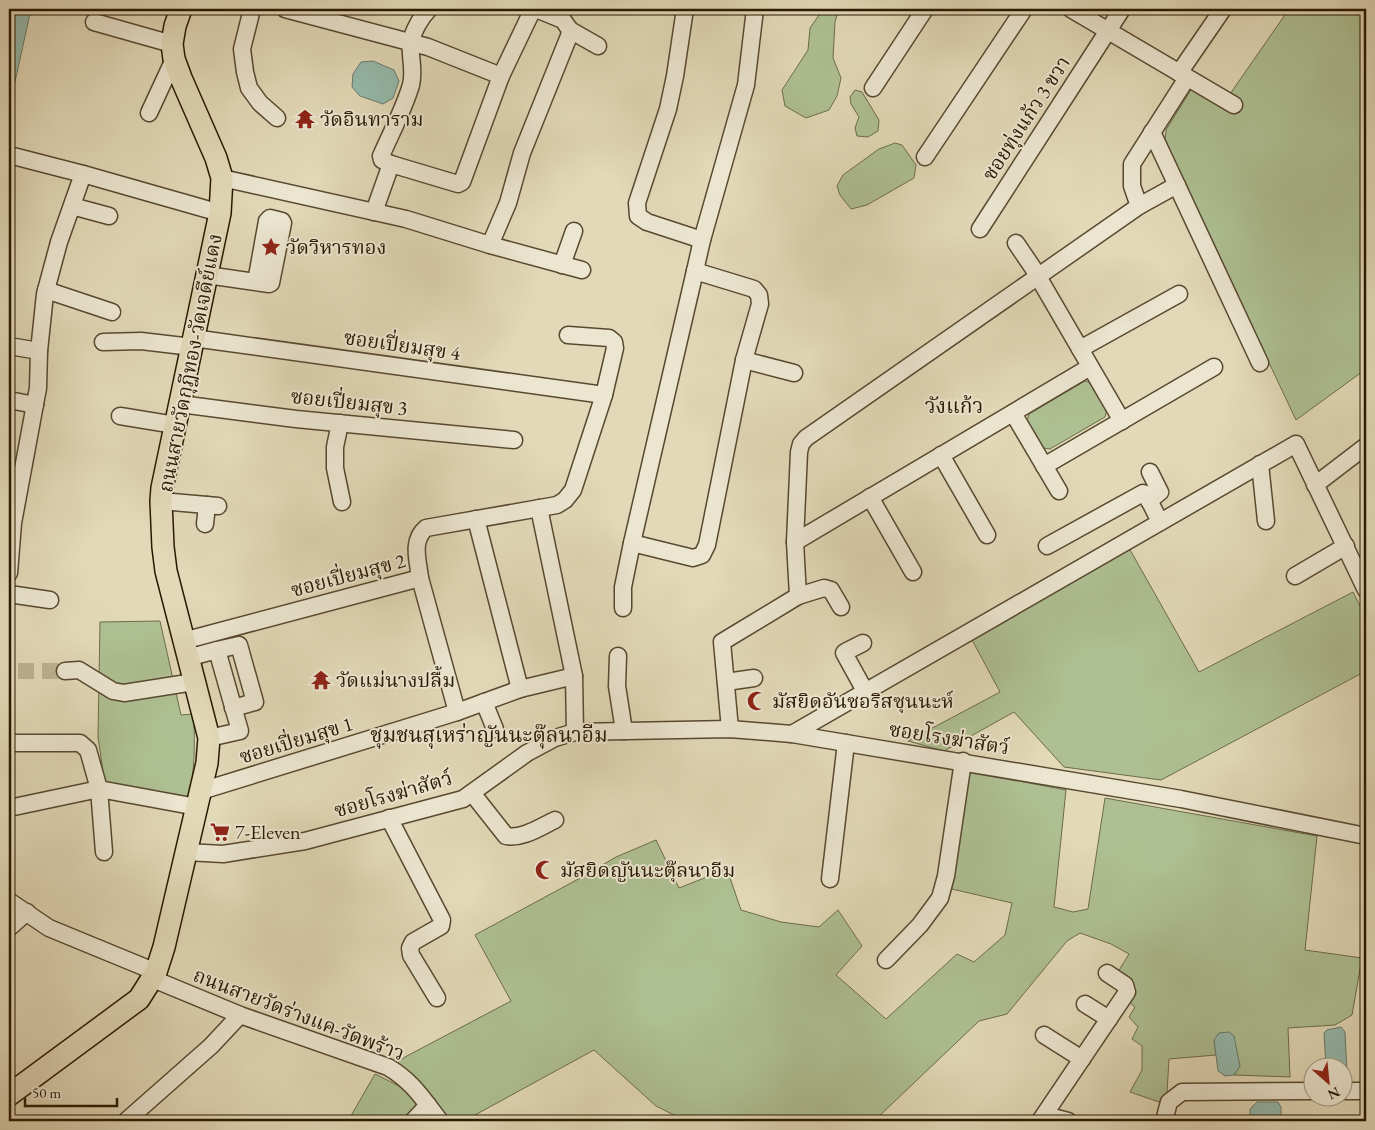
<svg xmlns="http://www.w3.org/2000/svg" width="1375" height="1130" viewBox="0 0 1375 1130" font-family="'EB Garamond','Noto Serif Thai',serif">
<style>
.green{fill:#aec093;stroke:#6c6c4a}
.water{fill:#95baad;stroke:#6a7a69}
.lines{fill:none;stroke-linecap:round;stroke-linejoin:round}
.minor-tunnel{stroke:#bdb394;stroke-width:16;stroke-dasharray:16 8;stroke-linecap:butt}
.minor-casing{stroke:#574930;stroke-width:19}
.major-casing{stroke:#291902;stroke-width:24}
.minor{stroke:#ece6d1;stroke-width:16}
.major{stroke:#e2d9b8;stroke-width:21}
.labels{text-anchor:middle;stroke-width:4;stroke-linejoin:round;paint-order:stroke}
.street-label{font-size:20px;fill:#291902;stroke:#ece6d1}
.poi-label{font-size:20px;fill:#291902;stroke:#ece6d1;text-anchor:start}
.neighbourhood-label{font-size:21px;fill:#291902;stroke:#ece6d1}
</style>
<rect width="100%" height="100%" fill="#e2d9b8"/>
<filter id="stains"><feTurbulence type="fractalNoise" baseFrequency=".004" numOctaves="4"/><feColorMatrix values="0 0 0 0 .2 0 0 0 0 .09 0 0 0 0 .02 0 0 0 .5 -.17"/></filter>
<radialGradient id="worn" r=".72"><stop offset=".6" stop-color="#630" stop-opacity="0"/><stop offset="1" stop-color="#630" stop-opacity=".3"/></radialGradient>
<g class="green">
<polygon points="820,9 839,9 835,22 833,58 841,78 837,96 829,110 806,118 785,106 782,90 808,50 810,28 819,15"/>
<polygon points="1289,9 1366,9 1366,369 1296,420 1165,142 1166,130 1192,88 1221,107"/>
<polygon points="855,90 862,92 879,120 878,131 868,137 857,136 855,128 859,117 851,104 850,97"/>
<polygon points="895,143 902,145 916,165 914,178 867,205 851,209 840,195 837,186 843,175 879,149"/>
<polygon points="1085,381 1091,383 1107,410 1105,417 1050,449 1043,448 1027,422 1029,414"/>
<polygon points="1129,548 1199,672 1353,592 1366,618 1366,671 1161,780 1064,767 1014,712 944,751 908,741 1000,692 971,638"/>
<path d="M160,621L181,715L193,714C196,744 194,771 189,800L105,785L98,737L100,622Z"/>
<polygon points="966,771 1066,790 1054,907 1073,912 1088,909 1105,798 1317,836 1305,950 1362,958 1352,1015 1335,1025 1288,1028 1290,1077 1234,1075 1240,1066 1214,1040 1216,1055 1169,1059 1167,1093 1159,1102 1130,1092 1142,1070 1142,1046 1132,1039 1138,1027 1129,1017 1135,1007 1128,1001 1116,975 1129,954 1111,944 1080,933 1067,941 1007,1014 979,1021 874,1121 801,1121 795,1115 786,1121 686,1121 656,1106 594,1050 464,1121 447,1121 394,1065 405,1057 511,1001 475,935 582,877 616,857 656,840 679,888 727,869 741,910 781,922 819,927 838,910 862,946 836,975 886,1019 957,954 974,962 1005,935 1012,903 952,889"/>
<polygon points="375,1074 403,1088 431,1121 348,1121"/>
</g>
<g class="water">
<polygon points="9,9 31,9 9,109"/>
<polygon points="373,61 394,70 399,81 393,98 383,104 360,96 352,87 353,74 361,62"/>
<polygon points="1341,1027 1345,1032 1347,1072 1343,1076 1342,1068 1326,1067 1324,1033 1327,1030"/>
<polygon points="1229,1032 1234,1036 1240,1066 1234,1075 1225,1076 1218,1071 1214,1040 1219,1033"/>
<polygon points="1257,1102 1278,1102 1281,1107 1281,1121 1250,1121 1250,1109"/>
</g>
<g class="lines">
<polyline class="minor-tunnel" points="18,671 65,671"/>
<defs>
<g id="minor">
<polyline points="252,9 242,49 245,72 249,88 260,103 277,118"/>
<polyline points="285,9 428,47 501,76"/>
<polyline points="685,9 675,76 668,109 637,203 638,216 647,222 702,240"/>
<polyline points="1071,9 1234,105"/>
<polyline points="94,22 172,44"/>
<polyline points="570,30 598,46"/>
<polyline points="1179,73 1223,9"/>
<polyline points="873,88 925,9"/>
<polyline points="149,113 174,59"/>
<polyline points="1152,132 1260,363"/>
<polyline points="13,156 83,174 220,213"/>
<polyline points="925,157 1024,9"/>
<path d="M391,164L382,160L381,156C391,133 404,109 411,85C415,69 409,55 411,42C413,31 421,17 429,9"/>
<polyline points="222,178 406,219 490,245 582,270"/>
<polyline points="72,206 109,216"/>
<polyline points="1139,206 1132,186 1132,164 1187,78"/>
<polyline points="374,212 391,164 458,184 462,182 501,76 533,9"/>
<polyline points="980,229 1122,9"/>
<polyline points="1016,243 1033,268 1122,421"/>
<polyline points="490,245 508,203 522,153 569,36 570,30 563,20 536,9"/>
<polyline points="562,265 574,231"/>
<polyline points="207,275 269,284 271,283 283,223 282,221 270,218 267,221 256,282"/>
<polyline points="46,290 112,312"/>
<polyline points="193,338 604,395"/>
<polyline points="103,342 141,341 192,347"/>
<polyline points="9,346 39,351"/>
<polyline points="1080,349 1179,294"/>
<polyline points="744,360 794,373"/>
<polyline points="9,400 35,405"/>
<polyline points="180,404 296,419 514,440"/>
<polyline points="1013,413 1059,491"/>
<polyline points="120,416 175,425"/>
<polyline points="340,423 335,447 335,468 342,502"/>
<polyline points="941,455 987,535"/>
<polyline points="1260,464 1266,521"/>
<polyline points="1044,466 1214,367"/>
<polyline points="1315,485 1366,446"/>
<polyline points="870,497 913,572"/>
<polyline points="161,501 218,506"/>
<polyline points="1149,501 1160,492 1150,472"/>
<polyline points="539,508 574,676 575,732"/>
<polyline points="476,519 520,689"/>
<polyline points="205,524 207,505"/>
<polyline points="795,542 1090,367"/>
<polyline points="632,543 693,558 702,555 707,545 744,360 760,304 759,295 754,289 695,271 702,240 746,85 755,9"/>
<polyline points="1047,546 1143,493 1146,494 1160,522"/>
<polyline points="9,573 13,523 38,388 39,351 45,294 59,242 83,174"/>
<polyline points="1295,576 1346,546"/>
<polyline points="420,578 457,712"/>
<polyline points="9,594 50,600"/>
<polyline points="798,596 824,588 831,590 841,607"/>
<polyline points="623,608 623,587 632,543 695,271"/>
<path d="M183,641L420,578C418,560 411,541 426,528L557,505L565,500L573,490L604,395L615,348L614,342L609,338L568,335"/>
<polyline points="863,643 847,651 844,653 865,691"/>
<polyline points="217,650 239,645 255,702 233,708"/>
<polyline points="618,656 617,686 624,731"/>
<polyline points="187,658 217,650 240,731 209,738"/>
<polyline points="65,671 79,670 113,691 124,693 194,682"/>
<polyline points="726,682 754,678"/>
<polyline points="484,702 495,729"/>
<polyline points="730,729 722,642 798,596 795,542 799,452 801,444 806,438 1139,206 1177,185"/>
<polyline points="792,734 1296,444 1366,590"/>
<polyline points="9,743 80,743 88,750 99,789 104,852"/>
<polyline points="201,791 457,712 520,689 574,676"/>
<path d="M472,793L506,836C523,839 540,827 555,820"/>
<polyline points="9,808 99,789 197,807"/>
<polyline points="389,818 442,920 441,926 413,942 410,948 411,955 437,998"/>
<polyline points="186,852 223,854 305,841 463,799 527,753 555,738 575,732 730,729 792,734 1181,799 1366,836"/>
<polyline points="830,879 846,743"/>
<polyline points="9,901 49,928 156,972"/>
<polyline points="9,928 27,912"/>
<polyline points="886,960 920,925 940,898 946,876 963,761"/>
<path d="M153,979L240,1015L388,1067C412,1081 423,1099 440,1121"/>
<polyline points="1085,1004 1109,1019"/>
<polyline points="1044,1035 1082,1059"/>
<polyline points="1342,1091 1366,1091"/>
<polyline points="1045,1115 1068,1121"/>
<polyline points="126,1121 211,1046 240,1015"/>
<polyline points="413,1121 428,1105"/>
<polyline points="1040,1121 1127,992 1125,985 1107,973"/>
<polyline points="1164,1121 1169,1102 1182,1092 1312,1091"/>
</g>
<polyline id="major" points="9,1095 139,999 156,972 164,947 207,763 209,738 166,571 163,547 161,501 162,488 220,213 222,178 216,158 181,78 174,59 172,44 175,26 181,9"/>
</defs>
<use href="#minor" class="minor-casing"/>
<use href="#major" class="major-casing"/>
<use href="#minor" class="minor"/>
<use href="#major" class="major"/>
</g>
<defs>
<symbol id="temple-bare" viewBox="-9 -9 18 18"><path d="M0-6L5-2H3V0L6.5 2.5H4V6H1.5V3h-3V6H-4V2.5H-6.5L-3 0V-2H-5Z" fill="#8f2418" stroke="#ece6d1" stroke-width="2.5" paint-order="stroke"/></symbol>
<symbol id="sight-bare" viewBox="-9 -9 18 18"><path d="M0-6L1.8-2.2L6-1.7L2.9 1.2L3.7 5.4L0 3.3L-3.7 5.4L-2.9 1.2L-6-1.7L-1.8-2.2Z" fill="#8f2418" stroke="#ece6d1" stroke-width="2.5" paint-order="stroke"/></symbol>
<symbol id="mosque-bare" viewBox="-9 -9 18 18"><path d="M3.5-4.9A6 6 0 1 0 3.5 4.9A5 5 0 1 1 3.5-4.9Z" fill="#8f2418" stroke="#ece6d1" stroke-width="2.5" paint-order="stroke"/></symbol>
<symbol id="supermarket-bare" viewBox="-9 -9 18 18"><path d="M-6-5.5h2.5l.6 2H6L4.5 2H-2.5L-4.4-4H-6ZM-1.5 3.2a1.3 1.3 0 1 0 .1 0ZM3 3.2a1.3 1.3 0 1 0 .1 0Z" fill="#8f2418" stroke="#ece6d1" stroke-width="2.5" paint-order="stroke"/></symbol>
</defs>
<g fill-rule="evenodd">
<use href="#temple-bare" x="291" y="105" width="28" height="28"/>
<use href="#sight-bare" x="257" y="233" width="28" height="28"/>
<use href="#temple-bare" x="307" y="666" width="28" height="28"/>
<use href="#mosque-bare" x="743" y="687" width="28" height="28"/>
<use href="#supermarket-bare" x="206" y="818" width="28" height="28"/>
<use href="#mosque-bare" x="531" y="856" width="28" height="28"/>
</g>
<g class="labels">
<g class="street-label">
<text transform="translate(1026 118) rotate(-57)" y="7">ซอยทุ่งแก้ว 3 ขวา</text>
<text transform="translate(402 345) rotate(8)" y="7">ซอยเปี่ยมสุข 4</text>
<text transform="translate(190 363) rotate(-79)" y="7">ถนนสายวัดกุฎีทอง-วัดเจดีย์แดง</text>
<text transform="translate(349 402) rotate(6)" y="7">ซอยเปี่ยมสุข 3</text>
<text transform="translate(348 575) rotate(-15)" y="7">ซอยเปี่ยมสุข 2</text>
<text transform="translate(949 738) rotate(9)" y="7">ซอยโรงฆ่าสัตว์</text>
<text transform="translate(296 740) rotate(-17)" y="7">ซอยเปี่ยมสุข 1</text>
<text transform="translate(393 794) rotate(-16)" y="7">ซอยโรงฆ่าสัตว์</text>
<text transform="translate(299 1014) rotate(21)" y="7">ถนนสายวัดร่างแค-วัดพร้าว</text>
</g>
<g class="poi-label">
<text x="320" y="126">วัดอินทาราม</text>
<text x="286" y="254">วัดวิหารทอง</text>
<text x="336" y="687">วัดแม่นางปลื้ม</text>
<text x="772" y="708">มัสยิดอันซอริสซุนนะห์</text>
<text x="235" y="839">7-Eleven</text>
<text x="560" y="877">มัสยิดญันนะตุ๊ลนาอีม</text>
</g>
<g class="neighbourhood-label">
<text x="954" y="413">วังแก้ว</text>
<text x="489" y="742">ชุมชนสุเหร่าญันนะตุ๊ลนาอีม</text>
</g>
</g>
<rect width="1375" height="1130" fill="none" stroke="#e2d9b8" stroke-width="30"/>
<rect x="10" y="10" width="1355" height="1110" fill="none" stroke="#291902" stroke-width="2.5"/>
<rect x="15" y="15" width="1345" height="1100" fill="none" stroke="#291902"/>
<g transform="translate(1328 1082) rotate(153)"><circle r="24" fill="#ece6d1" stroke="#9e947e"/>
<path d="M0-4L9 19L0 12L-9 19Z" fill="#8f2418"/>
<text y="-8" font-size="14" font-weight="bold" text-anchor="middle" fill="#291902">N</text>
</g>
<path d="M25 1098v8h92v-8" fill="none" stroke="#291902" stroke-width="2.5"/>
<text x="32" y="1098" font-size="15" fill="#291902" stroke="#ece6d1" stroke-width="4" paint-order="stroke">50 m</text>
<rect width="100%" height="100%" filter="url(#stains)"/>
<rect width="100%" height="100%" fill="url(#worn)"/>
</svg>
